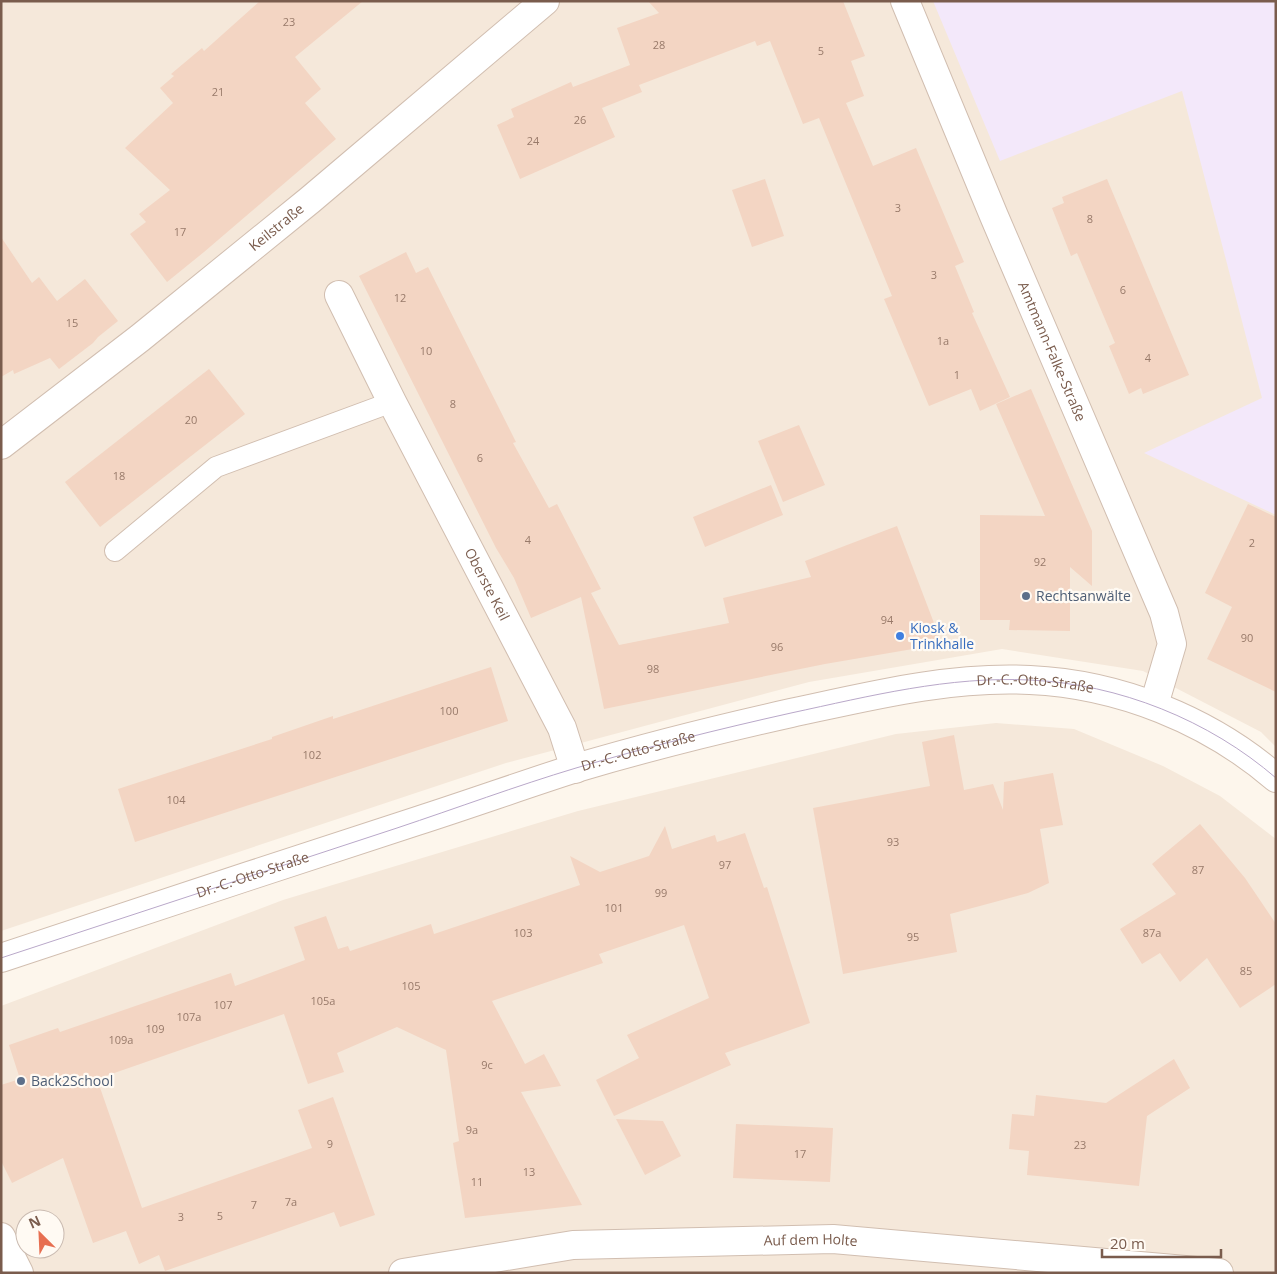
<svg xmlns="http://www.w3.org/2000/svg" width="1277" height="1274" font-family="'Open Sans',sans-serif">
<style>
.residential{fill:#f5e8da;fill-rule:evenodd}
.education{fill:#f3e8fa}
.building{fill:#f3d5c3}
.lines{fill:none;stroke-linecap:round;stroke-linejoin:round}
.service-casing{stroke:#d1beb0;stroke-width:22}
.minor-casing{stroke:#d1beb0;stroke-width:30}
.tertiary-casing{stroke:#d1beb0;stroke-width:30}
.service{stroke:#fff;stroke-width:20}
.minor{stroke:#fff;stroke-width:28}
.tertiary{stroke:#fff;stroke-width:28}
.tram{stroke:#b9a8c9;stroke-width:1}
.service-dot{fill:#5c6f8a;stroke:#fffaf3;stroke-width:2}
.shop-dot{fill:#3f7fe0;stroke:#fffaf3;stroke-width:2}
.labels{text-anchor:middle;stroke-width:4.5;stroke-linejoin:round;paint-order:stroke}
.number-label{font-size:11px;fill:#987a6a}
.street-label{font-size:14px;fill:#7a5c4d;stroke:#fffaf3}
.service-label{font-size:14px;fill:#4e5e75;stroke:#fffaf3;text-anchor:start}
.shop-label{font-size:14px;fill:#366cbe;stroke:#fffaf3;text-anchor:start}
</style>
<rect width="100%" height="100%" fill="#fdf6ec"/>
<g class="residential">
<polygon points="1,1 1276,1 1276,747 1261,732 1143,671 1002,649 809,682 506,763 1,931"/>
<path d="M 996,723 L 1074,729 L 1163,766 L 1220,796 L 1276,839 L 1276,1273 L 1,1273 L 1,1006 L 283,900 L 578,811 L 896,734 ZM 25,1219 L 55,1219 L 55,1249 L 25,1249 Z"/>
</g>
<polygon class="education" points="933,1 1276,1 1276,515 1144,453 1262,398 1182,91 1000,161"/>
<g class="building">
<polygon points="260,1 363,1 295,57 321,89 305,103 336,139 204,252 167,282 130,234 146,222 139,214 170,190 125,148 173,103 160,88 174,76 171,74 202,48 204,51"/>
<polygon points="648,1 843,1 865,56 851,61 864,96 846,103 873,166 916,148 964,262 955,266 974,312 972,313 1010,397 980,411 971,389 929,406 884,299 892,296 819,118 803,124 770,41 757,46 755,41 639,85 642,92 602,108 615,137 520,179 497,125 514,117 511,109 571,82 573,87 630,65 617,28 659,13"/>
<polygon points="765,179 784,236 752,247 732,190"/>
<polygon points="1107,179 1189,375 1143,394 1141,388 1129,394 1109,346 1115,343 1077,253 1071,256 1052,208 1064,203 1062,197"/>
<polygon points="1,237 32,283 39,277 57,301 85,279 118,321 98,337 93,343 59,369 50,358 14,374 13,370 1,377"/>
<polygon points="406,252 416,273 428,267 516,442 513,443 549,508 557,504 601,589 591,593 619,645 729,623 723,598 811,577 805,561 897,526 942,644 825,664 604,709 581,597 531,618 514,578 496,548 359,276"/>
<polygon points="209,369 245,414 100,527 65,482"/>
<polygon points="1031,389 1092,531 1092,586 1070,567 1070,631 1009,630 1010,620 980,620 980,515 1045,516 996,404"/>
<polygon points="799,425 825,485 783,502 758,441"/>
<polygon points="771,485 783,515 705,547 693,517"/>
<polygon points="1248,504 1276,517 1276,692 1207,659 1232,607 1205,593"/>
<polygon points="491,667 508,721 135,842 118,789 272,739 272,737 333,716 333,719"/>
<polygon points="954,735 964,790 993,784 1003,810 1004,782 1053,773 1063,825 1040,829 1049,883 1028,893 950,914 957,952 843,974 813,808 930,786 922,742"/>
<polygon points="1200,824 1245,878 1276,924 1276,984 1240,1008 1207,958 1180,982 1160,953 1142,964 1120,929 1176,894 1152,864"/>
<polygon points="665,826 672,849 715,835 717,842 745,833 764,888 767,887 810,1023 725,1053 731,1065 614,1116 596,1080 639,1058 627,1035 709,998 684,925 599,954 603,963 492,1001 525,1064 544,1054 561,1086 521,1092 582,1205 465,1218 453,1143 459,1141 446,1050 397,1027 337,1053 344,1072 308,1084 284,1014 97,1079 142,1208 312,1148 298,1110 333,1097 375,1215 340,1227 334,1212 165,1271 159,1255 139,1264 126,1231 93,1243 63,1158 12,1183 1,1161 1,1085 20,1079 9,1045 58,1028 60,1032 231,973 235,986 305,960 294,927 326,916 338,949 348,946 350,951 431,924 434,934 580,885 570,856 600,872 649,856"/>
<polygon points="1174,1059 1190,1088 1147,1116 1139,1186 1027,1175 1029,1151 1009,1149 1012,1114 1034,1116 1036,1095 1106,1103"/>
<polygon points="616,1119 663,1121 681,1156 645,1175"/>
<polygon points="736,1124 833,1128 830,1182 733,1178"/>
</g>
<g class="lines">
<defs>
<polyline id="service" points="115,551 216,467 392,402"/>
<g id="minor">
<path id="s1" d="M 905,1 L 994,216 L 1164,613 L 1172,644 L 1154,705"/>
<path id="s2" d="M 339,295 L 392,402 L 562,728 L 575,769"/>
<path id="s3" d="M 1,445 L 140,338 L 310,200 L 545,1"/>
<polyline points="1,1237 19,1273"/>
<path id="s4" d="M 403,1273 L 573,1245 L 833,1239 L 1219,1273"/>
</g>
<g id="tertiary">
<path id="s5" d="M 1,958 C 140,912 278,866 417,821 C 470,804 523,785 576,768 C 647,747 719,729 791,713 C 870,696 949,676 1030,680 C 1119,684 1209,720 1276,778"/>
</g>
</defs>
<use href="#service" class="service-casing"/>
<use href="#minor" class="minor-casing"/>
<use href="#tertiary" class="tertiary-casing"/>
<use href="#service" class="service"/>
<use href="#minor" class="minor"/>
<use href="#tertiary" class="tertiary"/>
<path class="tram" d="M 1,958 C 133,915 265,871 397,828 C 457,808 516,786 576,768 C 647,747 719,729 791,713 C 870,696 949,676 1030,680 C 1119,684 1209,720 1276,778"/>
</g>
<g class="service-dot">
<circle cx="1026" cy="596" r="5"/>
<circle cx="21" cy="1081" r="5"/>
</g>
<circle class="shop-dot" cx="900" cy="636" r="5"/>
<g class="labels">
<g class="number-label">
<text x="289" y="26">23</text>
<text x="659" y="49">28</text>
<text x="821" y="55">5</text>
<text x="218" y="96">21</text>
<text x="580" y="124">26</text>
<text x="533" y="145">24</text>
<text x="898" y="212">3</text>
<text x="1090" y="223">8</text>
<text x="180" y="236">17</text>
<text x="934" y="279">3</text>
<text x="1123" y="294">6</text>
<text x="400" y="302">12</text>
<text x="72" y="327">15</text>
<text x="943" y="345">1a</text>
<text x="426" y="355">10</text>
<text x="1148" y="362">4</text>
<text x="957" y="379">1</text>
<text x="453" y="408">8</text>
<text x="191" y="424">20</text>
<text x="480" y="462">6</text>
<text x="119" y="480">18</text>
<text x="528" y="544">4</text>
<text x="1252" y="547">2</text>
<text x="1040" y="566">92</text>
<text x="887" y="624">94</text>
<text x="1247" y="642">90</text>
<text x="777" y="651">96</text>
<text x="653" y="673">98</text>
<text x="449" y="715">100</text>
<text x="312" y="759">102</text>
<text x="176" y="804">104</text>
<text x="893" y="846">93</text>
<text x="725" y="869">97</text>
<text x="1198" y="874">87</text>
<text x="661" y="897">99</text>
<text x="614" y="912">101</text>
<text x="523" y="937">103</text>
<text x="1152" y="937">87a</text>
<text x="913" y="941">95</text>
<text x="1246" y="975">85</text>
<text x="411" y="990">105</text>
<text x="323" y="1005">105a</text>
<text x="223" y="1009">107</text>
<text x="189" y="1021">107a</text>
<text x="155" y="1033">109</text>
<text x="121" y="1044">109a</text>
<text x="487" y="1069">9c</text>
<text x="472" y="1134">9a</text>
<text x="330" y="1148">9</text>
<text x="1080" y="1149">23</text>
<text x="800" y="1158">17</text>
<text x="529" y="1176">13</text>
<text x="477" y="1186">11</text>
<text x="291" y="1206">7a</text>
<text x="254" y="1209">7</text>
<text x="220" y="1220">5</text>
<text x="181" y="1221">3</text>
</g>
<g class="street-label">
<text dy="5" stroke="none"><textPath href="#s3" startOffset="351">Keilstraße</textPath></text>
<text dy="5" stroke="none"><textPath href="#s1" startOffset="380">Amtmann-Falke-Straße</textPath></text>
<text dy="5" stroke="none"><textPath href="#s2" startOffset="325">Oberste Keil</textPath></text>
<text dy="5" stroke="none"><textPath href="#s5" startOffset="1075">Dr.-C.-Otto-Straße</textPath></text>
<text dy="5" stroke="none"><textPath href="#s5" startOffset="670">Dr.-C.-Otto-Straße</textPath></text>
<text dy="5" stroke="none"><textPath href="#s5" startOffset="265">Dr.-C.-Otto-Straße</textPath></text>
<text dy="5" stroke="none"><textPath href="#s4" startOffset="410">Auf dem Holte</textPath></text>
</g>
<g class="service-label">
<text x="1036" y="601">Rechtsanwälte</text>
<text x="31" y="1086">Back2School</text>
</g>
<g class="shop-label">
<text x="910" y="633">Kiosk &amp;<tspan x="910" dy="16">Trinkhalle</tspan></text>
</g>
</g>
<rect width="1277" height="1274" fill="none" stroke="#7a5c4d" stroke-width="5"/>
<g transform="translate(40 1234) rotate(336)"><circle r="24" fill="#fffaf3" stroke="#cabbb1"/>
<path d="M0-4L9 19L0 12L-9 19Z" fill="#e76f51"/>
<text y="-8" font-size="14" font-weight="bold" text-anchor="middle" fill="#7a5c4d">N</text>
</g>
<path d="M1102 1249v8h119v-8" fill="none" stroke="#7a5c4d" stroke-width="2.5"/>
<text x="1110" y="1249" font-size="15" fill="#7a5c4d" stroke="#fffaf3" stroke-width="4" paint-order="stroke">20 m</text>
</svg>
